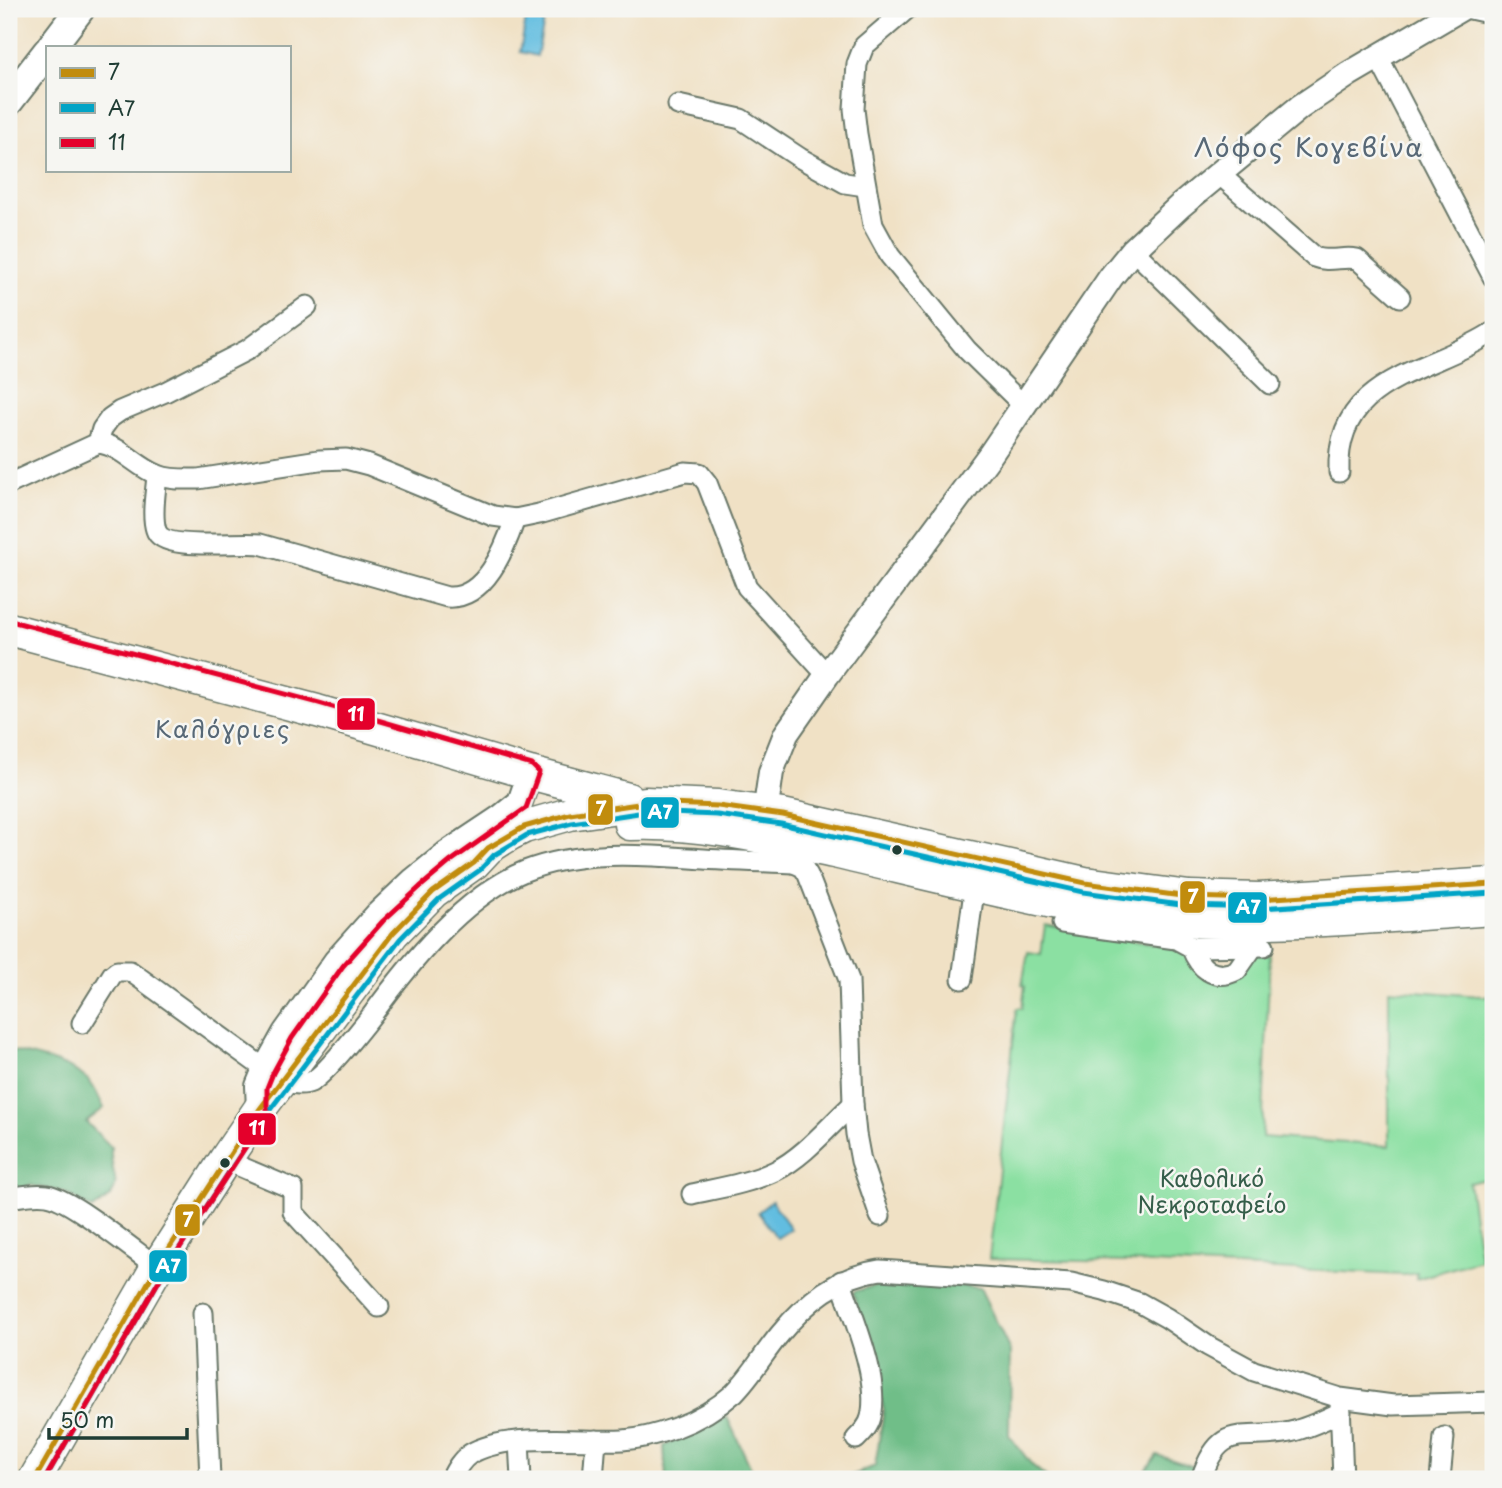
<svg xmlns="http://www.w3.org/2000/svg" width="1502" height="1488" font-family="'Playpen Sans',sans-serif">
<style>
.green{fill:#8be0a2;stroke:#558e6b;stroke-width:2}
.forest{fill:#70be88;stroke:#487e5e;stroke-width:2}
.water{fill:#62bde0;stroke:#407d8a;stroke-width:2}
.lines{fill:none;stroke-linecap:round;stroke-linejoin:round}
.minor-casing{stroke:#687667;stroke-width:23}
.tertiary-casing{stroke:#687667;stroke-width:28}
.secondary-casing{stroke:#687667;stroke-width:32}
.primary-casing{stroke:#687667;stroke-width:35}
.minor{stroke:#fff;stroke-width:19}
.tertiary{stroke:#fff;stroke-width:24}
.secondary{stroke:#fff;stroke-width:28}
.primary{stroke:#fff;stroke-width:32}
.bus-1-casing{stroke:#f6f6f2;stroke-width:10}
.bus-2-casing{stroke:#f6f6f2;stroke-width:10}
.bus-3-casing{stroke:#f6f6f2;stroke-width:10}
.bus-1{stroke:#c18c0d;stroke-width:5}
.bus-2{stroke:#02a4c6;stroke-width:5}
.bus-3{stroke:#e4002b;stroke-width:5}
.bus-dot{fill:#1f3d34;stroke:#f6f6f2;stroke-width:2.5}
.labels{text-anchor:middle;stroke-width:5;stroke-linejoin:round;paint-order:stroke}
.park-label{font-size:23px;fill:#355e4a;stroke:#f6f6f2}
.neighbourhood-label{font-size:24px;letter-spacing:2px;fill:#576876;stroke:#f6f6f2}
.quarter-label{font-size:26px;letter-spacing:2px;fill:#576876;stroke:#f6f6f2}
.line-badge{stroke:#f6f6f2;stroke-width:2.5}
.badge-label{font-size:19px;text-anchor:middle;font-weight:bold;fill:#fff}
</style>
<rect width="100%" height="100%" fill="#f6f6f2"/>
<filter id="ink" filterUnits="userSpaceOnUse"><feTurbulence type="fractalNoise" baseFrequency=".0143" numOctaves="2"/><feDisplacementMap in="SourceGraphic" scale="14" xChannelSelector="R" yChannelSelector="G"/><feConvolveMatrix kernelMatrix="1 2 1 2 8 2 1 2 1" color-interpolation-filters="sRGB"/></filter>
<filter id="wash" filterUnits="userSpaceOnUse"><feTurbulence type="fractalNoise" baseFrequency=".00686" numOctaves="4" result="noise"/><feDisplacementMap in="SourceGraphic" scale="28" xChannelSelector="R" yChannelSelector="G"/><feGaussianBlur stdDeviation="1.57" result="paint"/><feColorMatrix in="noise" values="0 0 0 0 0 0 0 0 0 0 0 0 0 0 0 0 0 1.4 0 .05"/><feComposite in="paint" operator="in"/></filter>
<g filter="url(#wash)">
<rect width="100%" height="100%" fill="#f0e1c5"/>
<polygon class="green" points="1045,925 1189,951 1212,977 1253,954 1270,955 1262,1137 1389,1146 1389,989 1493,997 1493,1177 1469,1183 1480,1260 1416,1279 1417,1273 1405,1275 1130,1262 989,1259 1017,1008 1022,1008 1025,986 1022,985 1028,952 1041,954"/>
<g class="forest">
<path d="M 9,1050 C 34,1056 67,1062 87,1079 C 95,1086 99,1099 104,1108 L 86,1122 L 111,1147 C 109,1180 131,1187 92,1209 L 63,1192 L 30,1185 L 9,1195 Z"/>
<polygon points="887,1282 938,1283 980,1288 1010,1351 1009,1435 1032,1465 1049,1479 844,1479 875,1466 884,1410 853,1292"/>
<polygon points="727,1417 756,1479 666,1479 664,1446"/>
<polygon points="1157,1455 1197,1468 1193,1479 1140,1479"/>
</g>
<g class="water">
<polygon points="526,19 544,22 537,56 520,52"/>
<polygon points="772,1201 791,1229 777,1238 758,1212"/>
</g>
</g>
<g filter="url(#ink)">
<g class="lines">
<defs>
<g id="minor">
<polyline points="907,9 864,46 857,64 854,109 857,134 873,225 890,256 967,350 1024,406"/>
<polyline points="1470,9 1493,14"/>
<polyline points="1378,57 1493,277"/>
<polyline points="678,105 741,119 800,158 845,183 865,186"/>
<path d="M 1218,173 L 1314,257 C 1329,263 1342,256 1357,259 L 1400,297"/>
<polyline points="1133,250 1270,384"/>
<polyline points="98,443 102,429 110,418 120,411 165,392 247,350 307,306"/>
<path d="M 1339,472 C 1335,376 1431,373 1493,332"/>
<path d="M 157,475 C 156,491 151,514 156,530 C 162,552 238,541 260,544 L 447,597 C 485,600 505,548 515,519"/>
<path d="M 9,484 L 98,443 C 121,445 136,467 158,475 C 170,480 185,479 198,479 L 319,460 L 346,459 L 369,465 L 493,516 L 515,519 L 539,514 L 685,472 L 699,473 L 707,483 L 747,587 L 827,675"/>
<polyline points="794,863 803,867 808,875 849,980 853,1104 856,1134 861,1161 880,1216"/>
<polyline points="1062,923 1176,939 1191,947 1264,946"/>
<path d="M 1191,947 C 1199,968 1214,982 1237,970 L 1253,947"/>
<polyline points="962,979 975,884"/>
<polyline points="82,1023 112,975 117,971 130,971 265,1069"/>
<path d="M 280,1082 C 289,1083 302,1086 311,1082 C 325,1075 361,1029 372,1015 C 410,963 464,896 525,871 C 581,849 645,855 704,859 C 734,861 764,862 794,863 L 798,844"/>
<polyline points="225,1160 293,1189 293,1212 379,1307"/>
<path d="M 692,1194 C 719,1188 750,1183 775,1171 C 804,1157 829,1126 853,1104"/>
<path d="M 9,1198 C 21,1196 34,1193 47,1195 C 70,1198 135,1251 157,1267"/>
<path d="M 841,1281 C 853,1319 880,1377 871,1417 C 869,1426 863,1432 856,1439"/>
<polyline points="203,1313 210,1479"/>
<polyline points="1340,1402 1343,1479"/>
<polyline points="519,1441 521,1479"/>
<path d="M 451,1479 C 456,1469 461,1460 470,1454 C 507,1432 580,1442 623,1440 C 641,1439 658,1434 675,1428 C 697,1420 716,1409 734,1393 C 752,1375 764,1353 780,1334 C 807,1301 838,1276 880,1270 L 1071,1283 L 1104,1291 L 1140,1303 L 1167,1318 L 1208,1346 L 1254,1371 L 1340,1398 L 1393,1405 L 1493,1402"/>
<polyline points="593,1479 596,1440"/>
<path d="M 1201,1479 C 1221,1419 1243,1442 1290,1432 C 1308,1428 1324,1420 1341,1412"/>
<polyline points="1440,1479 1444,1437"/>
</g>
<g id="tertiary">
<polyline points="763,828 771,772 786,734 827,675 990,455 1111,277 1133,250 1180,206 1300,107 1349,74 1460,9"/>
<polyline points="259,1110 258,1086 265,1069 285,1033 336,961 377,915 414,880 446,854 500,818 520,802 530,773"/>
</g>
<g id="secondary">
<polyline points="51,47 80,9"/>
<polyline points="9,101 47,52"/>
</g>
<g id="primary">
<polyline points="9,629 317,711 530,773 628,799"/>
<path d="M 630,824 C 697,821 768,838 834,852 C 916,871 999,892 1082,908 C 1218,934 1356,918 1493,909"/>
<polyline points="35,1479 157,1267 225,1160 259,1110 393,933 433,892 474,863 488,848 510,834 524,827 570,814 645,803 718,806 783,815 1085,883 1189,897 1259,899 1493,884"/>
</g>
</defs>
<use href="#minor" class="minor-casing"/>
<use href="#tertiary" class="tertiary-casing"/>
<use href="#secondary" class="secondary-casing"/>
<use href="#primary" class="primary-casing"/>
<use href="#minor" class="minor"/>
<use href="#tertiary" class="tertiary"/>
<use href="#secondary" class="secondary"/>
<use href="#primary" class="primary"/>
<defs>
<polyline id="bus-1" points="35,1479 157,1267 259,1110 393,933 433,892 474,863 488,848 524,827 570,814 645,803 718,806 783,815 1085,883 1189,897 1259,899 1493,884"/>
<polyline id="bus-2" points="45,1479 164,1272 266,1115 400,939 439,899 480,870 494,855 527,835 572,823 645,812 717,815 781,824 1083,892 1188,906 1260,908 1493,893"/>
<polyline id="bus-3" points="11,621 319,703 532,765 539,772 526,808 451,861 420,887 383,921 343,966 292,1038 273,1073 267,1088 267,1114 164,1272 45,1479"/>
</defs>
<use href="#bus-1" class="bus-1-casing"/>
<use href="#bus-2" class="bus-2-casing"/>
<use href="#bus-3" class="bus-3-casing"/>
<use href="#bus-1" class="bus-1"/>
<use href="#bus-2" class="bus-2"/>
<use href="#bus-3" class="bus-3"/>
</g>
</g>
<g class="bus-dot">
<circle cx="897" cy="850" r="6"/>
<circle cx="225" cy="1163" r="6"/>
</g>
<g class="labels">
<g class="park-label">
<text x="1212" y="1187">Καθολικό<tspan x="1212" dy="26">Νεκροταφείο</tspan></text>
</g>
<g class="neighbourhood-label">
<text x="223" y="738">Καλόγριες</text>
</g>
<g class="quarter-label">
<text x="1309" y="157">Λόφος Κογεβίνα</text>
</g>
</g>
<g class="line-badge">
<rect x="336" y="697" width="40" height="34" rx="7" fill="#e4002b"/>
<rect x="587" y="793" width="27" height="33" rx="7" fill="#c18c0d"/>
<rect x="640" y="796" width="40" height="33" rx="7" fill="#02a4c6"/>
<rect x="1179" y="880" width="27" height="34" rx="7" fill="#c18c0d"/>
<rect x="1227" y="891" width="41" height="33" rx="7" fill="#02a4c6"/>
<rect x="237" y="1112" width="40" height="34" rx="7" fill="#e4002b"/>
<rect x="174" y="1203" width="27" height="34" rx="7" fill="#c18c0d"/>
<rect x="148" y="1249" width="40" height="34" rx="7" fill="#02a4c6"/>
</g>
<g class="badge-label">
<text x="356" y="721">11</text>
<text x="601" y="816">7</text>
<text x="660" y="819">A7</text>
<text x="1193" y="904">7</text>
<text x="1248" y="914">A7</text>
<text x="257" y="1135">11</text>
<text x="188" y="1227">7</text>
<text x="168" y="1273">A7</text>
</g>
<rect width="1502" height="1488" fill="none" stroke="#f6f6f2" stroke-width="35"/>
<rect x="46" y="46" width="245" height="126" fill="#f6f6f2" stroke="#a0aca6" stroke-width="2"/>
<rect x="60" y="68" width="35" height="10" fill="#c18c0d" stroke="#a0aca6" stroke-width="2"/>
<text x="108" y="80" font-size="21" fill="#1f3d34">7</text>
<rect x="60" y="103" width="35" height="10" fill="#02a4c6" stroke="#a0aca6" stroke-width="2"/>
<text x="108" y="116" font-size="21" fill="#1f3d34">A7</text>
<rect x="60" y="138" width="35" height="10" fill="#e4002b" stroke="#a0aca6" stroke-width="2"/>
<text x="108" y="150" font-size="21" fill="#1f3d34">11</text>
<path d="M49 1428v10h138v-10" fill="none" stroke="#1f3d34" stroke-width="3.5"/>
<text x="60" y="1428" font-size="21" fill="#1f3d34" stroke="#f6f6f2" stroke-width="5" paint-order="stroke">50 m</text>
</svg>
